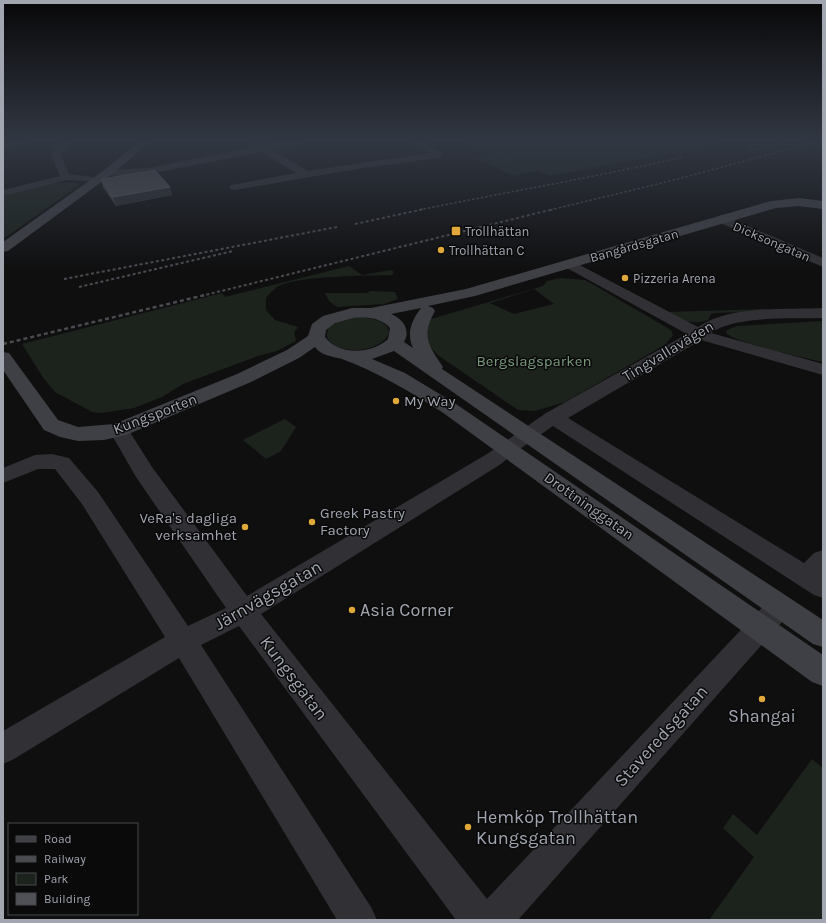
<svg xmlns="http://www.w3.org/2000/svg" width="826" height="923" font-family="Karla,sans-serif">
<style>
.green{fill:#1c231d;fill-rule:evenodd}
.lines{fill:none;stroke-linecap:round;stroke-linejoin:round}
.street{fill:#313135;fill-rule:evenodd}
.secondary{fill:#3f4045;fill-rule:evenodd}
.rail-far2{stroke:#4a4b50;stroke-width:1.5;stroke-dasharray:2.5 2;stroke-linecap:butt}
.rail-far1{stroke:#4a4b50;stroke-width:2;stroke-dasharray:3 2.5;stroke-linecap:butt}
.rail{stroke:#4a4b50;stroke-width:2.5;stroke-dasharray:4 3;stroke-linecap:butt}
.wall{fill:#45464b}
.shaded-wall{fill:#2b2c2f}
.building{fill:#4f5156;stroke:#5c5e64}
.poi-dot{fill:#dfa838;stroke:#0a0a0b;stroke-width:1.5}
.labels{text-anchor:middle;stroke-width:3;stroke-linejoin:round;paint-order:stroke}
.far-poi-label{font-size:13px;fill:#a2a6b0;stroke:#0a0a0b;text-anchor:start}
.far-street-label{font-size:13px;fill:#a2a6b0;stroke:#0a0a0b}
.street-label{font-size:15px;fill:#a2a6b0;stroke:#0a0a0b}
.park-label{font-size:15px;fill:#7a9a7c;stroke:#0a0a0b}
.poi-label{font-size:15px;fill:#a2a6b0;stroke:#0a0a0b;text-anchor:start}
.near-street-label{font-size:18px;fill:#a2a6b0;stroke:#0a0a0b}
.near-poi-label{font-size:18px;fill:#a2a6b0;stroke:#0a0a0b;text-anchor:start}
</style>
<rect width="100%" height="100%" fill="#0f0f10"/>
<g class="green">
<polygon points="462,142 726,142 550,176 538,171 513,176 474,157 492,154"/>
<polygon points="75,182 81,184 3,239 3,195 53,183"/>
<path d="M 349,266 L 362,275 L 391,270 L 394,272 L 392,275 C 366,276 298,275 277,287 C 273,290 269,294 266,298 L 266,310 L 275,320 L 298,327 L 294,333 L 296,341 L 277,351 L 261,355 L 183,384 L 162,397 L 134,408 L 101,413 L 92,412 L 55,392 L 44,379 L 22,344 L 222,293 L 225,297 Z"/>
<path d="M 561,278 L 585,280 L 594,285 L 671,330 L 673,335 L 666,344 L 565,402 L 535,411 L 518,410 L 439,356 L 427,344 L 427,322 L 431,319 L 543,286 L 547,281 ZM 534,289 L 554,304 L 514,314 L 490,303 Z"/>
<polygon points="370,291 395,292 398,299 384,304 337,307 329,301 325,293 367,293"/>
<path d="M 768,309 L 768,311 L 717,313 L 711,314 L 708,320 C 691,326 681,319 667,312 Z"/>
<path d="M 359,317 C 416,321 380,359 340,348 C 335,346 328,342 327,336 C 325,321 349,318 359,317 Z"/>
<path d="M 823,321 L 823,362 C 806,358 735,343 726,333 L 727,330 L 737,326 Z"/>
<polygon points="285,419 296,427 281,451 266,459 243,440"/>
<polygon points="812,759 823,768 823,920 709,920 754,857 723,828 733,814 757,835"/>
</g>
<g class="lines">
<g class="street">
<polygon points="13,142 29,142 3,151 3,145"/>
<polygon points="60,142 70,142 61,155 69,174 102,178 103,180 102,182 67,180 3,196 3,190 60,176 51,155"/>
<polygon points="257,142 264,145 282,142 302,142 300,144 272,150 308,171 430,153 412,142 424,142 443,153 440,157 437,158 356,169 235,190 231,189 229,187 231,185 296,173 261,152 148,174 107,176 102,173 107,170 148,168 254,147 252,145"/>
<polygon points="722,215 823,258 823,267 718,222 716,219 718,216"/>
<path d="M 570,260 L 698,327 C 731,305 784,310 823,308 L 823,318 C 792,319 736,315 711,333 L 823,364 L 823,375 L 701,340 L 568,418 L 804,563 L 814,553 L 823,550 L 823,598 L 814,595 L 553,426 L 514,453 L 501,464 L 261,614 L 487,899 L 771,598 L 780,595 L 789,598 L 793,606 L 789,614 L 518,920 L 456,920 L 239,626 L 201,645 L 371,907 L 377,920 L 337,920 L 179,658 L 14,759 L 3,764 L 3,731 L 165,637 L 82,504 L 55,469 L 38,469 L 3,483 L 3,468 L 35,455 L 52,454 L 69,458 L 98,492 L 188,626 L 226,608 L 136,477 L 109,430 L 112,426 L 119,424 L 126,426 L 152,467 L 247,596 L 487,454 L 546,413 L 687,334 L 565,267 L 563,264 L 565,261 Z"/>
</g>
<g class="secondary">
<polygon points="139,142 150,142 111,175 8,251 3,252 3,242 103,171"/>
<path d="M 799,198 L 823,201 L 823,209 L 799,206 L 776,208 L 475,296 L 428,306 L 433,308 L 435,311 C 421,336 428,345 443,367 L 442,369 L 823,620 L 823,647 L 813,644 L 394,351 L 372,359 L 405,373 L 456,404 L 823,655 L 823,686 L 812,682 L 442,412 C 410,392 378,372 342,359 C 332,356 321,356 315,347 L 299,358 L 251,382 L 126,435 L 104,440 L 78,441 L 60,437 L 44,430 L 3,370 L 3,352 L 9,353 L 58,420 L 78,427 L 114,424 L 237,374 L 287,350 L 308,336 L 312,324 L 323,316 L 352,308 L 371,308 L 466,289 L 771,201 ZM 421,308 C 412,320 406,333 413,348 L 404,342 C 411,330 403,319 391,314 ZM 353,318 C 366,317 380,317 390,328 L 388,339 C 372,354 339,356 325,337 L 326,330 L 335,323 Z"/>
</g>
<g class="rail-far2">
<polyline points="750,151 783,142"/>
<path d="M 419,210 C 507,192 596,177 683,157"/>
<polyline points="550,210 666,182 816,142"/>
</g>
<g class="rail-far1">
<polyline points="355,224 424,209"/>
<polyline points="64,279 337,227"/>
<polyline points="79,287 233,251"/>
<polyline points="201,296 554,209"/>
</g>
<polyline class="rail" points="3,344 205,295"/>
</g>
<polygon class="wall" points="101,179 170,187 172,195 116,206 103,187"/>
<polygon class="shaded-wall" points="170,187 172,195 116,206 113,197"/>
<polygon class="building" points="155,170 170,187 113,197 101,179"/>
<linearGradient id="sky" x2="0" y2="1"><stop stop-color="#080809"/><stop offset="0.52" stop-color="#313742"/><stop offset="1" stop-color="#313742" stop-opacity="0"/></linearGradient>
<rect width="826" height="271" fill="url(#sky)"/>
<g class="poi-dot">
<rect x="451" y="226" width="10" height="10" rx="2"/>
<circle cx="441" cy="250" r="4"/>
<circle cx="625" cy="278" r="4"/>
<circle cx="396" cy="401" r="4"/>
<circle cx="312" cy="522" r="4"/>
<circle cx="245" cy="527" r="4"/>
<circle cx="352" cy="610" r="4"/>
<circle cx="762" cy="699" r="4"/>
<circle cx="468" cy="827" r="4"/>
</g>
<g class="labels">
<g class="far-poi-label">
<text x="465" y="236">Trollhättan</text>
<text x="449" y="255">Trollhättan C</text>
<text x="633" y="283">Pizzeria Arena</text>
</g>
<g class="far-street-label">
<text transform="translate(772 241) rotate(23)" y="5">Dicksongatan</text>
<text transform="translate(634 245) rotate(-16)" y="5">Bangårdsgatan</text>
</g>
<g class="street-label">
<text transform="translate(668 351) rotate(-31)" y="5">Tingvallavägen</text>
<text transform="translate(155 414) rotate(-21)" y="5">Kungsporten</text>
<text transform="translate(589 506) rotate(35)" y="5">Drottninggatan</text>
</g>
<g class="park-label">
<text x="534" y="366">Bergslagsparken</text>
</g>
<g class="poi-label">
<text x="404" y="406">My Way</text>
<text x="320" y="518">Greek Pastry<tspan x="320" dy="17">Factory</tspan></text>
<text x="237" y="523" text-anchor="end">VeRa's dagliga<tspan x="237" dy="17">verksamhet</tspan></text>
</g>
<g class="near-street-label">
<text transform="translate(268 595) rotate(-30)" y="6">Järnvägsgatan</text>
<text transform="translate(294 678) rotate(53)" y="6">Kungsgatan</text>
<text transform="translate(661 736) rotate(-48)" y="6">Staveredsgatan</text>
</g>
<g class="near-poi-label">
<text x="360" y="616">Asia Corner</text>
<text x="762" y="722" text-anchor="middle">Shangai</text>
<text x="476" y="823">Hemköp Trollhättan<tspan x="476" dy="21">Kungsgatan</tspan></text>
</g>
</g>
<rect width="826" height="923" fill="none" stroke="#a2a6b0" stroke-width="8"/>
<rect x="8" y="823" width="130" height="92" fill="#0a0a0b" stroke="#47484d"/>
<rect x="16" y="836" width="20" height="6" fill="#3f4045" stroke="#47484d"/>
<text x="44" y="843" font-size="12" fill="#a2a6b0">Road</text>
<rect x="16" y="856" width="20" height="6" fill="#4a4b50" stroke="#47484d"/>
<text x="44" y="863" font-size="12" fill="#a2a6b0">Railway</text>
<rect x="16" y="873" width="20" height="12" fill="#1c231d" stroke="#47484d"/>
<text x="44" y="883" font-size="12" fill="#a2a6b0">Park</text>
<rect x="16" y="893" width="20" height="12" fill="#4f5156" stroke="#47484d"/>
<text x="44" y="903" font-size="12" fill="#a2a6b0">Building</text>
</svg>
